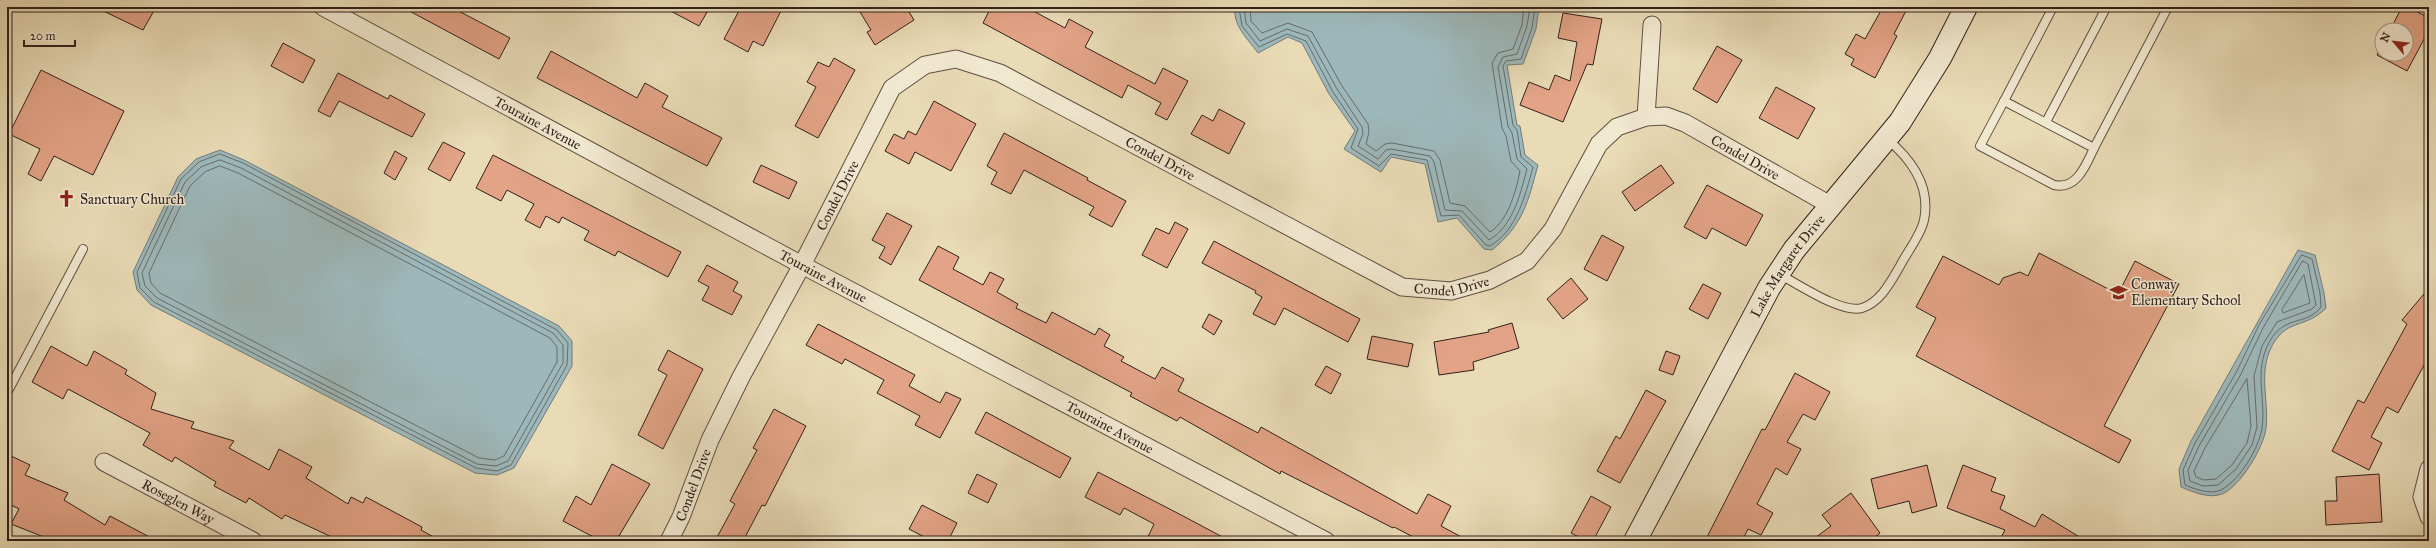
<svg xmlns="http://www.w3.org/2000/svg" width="2436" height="548" font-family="'IM FELL Great Primer',serif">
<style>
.water{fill:#9db8ba;stroke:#727c7b}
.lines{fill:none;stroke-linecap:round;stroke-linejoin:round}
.shore{stroke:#676c6b;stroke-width:1}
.building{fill:#e2a386;stroke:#31211c}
.lane-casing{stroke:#5f5042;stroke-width:10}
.street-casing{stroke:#5f5042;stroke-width:19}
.secondary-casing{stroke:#31211c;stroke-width:24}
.lane{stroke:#f1e8d0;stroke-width:8}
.street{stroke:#f1e8d0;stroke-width:17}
.secondary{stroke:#f1e8d0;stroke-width:22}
.labels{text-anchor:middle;stroke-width:3;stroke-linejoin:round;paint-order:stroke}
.street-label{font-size:14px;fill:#31211c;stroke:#f1e8d0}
.poi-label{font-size:14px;fill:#31211c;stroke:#f1e8d0;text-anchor:start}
</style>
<rect width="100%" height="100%" fill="#e9dbb6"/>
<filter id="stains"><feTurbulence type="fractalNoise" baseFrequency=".005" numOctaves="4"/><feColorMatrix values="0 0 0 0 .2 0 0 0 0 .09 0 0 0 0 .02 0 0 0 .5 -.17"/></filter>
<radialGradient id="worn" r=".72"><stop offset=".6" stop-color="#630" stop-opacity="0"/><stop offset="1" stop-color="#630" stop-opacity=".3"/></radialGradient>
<g class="water">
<path d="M 1235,7 L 1539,7 L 1536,29 L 1523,64 L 1507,65 L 1517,125 L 1520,126 L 1525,155 L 1538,165 C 1528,202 1523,225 1492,250 L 1484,249 L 1457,218 L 1438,222 L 1425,164 L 1391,157 L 1381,172 L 1344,149 L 1355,131 L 1329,94 L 1302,43 L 1288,37 L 1258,53 C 1247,38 1233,26 1235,7 Z"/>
<polygon points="220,150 244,160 559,326 572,341 572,366 514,468 497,475 475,473 151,305 137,290 133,272 178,177 196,159"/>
<path d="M 2298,250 L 2315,255 L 2324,293 L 2326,308 C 2305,330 2285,317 2270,350 C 2259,376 2269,401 2266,428 C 2264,447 2240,487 2222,494 C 2209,499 2193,492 2181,487 L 2179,469 L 2191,441 Z"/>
</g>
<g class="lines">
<g class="shore">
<path d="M 1239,7 L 1242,26 L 1259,47 L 1287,34 L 1306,41 L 1333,92 L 1358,129 L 1351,148 L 1379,166 L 1391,154 L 1427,160 L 1441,216 L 1459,215 L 1486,245 L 1490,246 C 1517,230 1525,196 1533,167 L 1521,157 L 1517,130 L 1513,125 L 1503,66 L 1506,61 L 1521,59 L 1532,28 L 1535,7"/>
<path d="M 1244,7 L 1246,23 L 1260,41 L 1287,29 L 1308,36 L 1337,89 L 1362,127 L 1363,134 L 1358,146 L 1378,159 L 1386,150 L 1391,149 L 1430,156 L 1434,162 L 1445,210 L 1462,211 L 1489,240 C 1513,226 1520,195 1527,169 L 1517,159 L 1512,133 L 1508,126 L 1498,67 L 1503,57 L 1517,54 L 1527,26 L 1530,7"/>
<path d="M 1250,7 L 1251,21 L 1262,33 L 1288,23 L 1312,32 L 1342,86 L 1368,124 L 1369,132 L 1366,144 L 1376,151 L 1385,144 L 1392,143 L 1434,151 L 1440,160 L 1450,203 L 1465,206 L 1490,232 C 1508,221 1516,191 1520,171 L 1511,161 L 1506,136 L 1502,128 L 1492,63 L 1498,53 L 1513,49 L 1522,25 L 1524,7"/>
<polygon points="220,154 243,163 557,330 568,343 567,365 511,465 497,471 476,468 154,302 140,288 137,272 181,179 199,162"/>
<polygon points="220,160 241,168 553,333 563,345 563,363 508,461 496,466 477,464 157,298 145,286 142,273 185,182 201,167"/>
<polygon points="220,166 238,173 550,338 557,347 557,362 504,456 495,460 479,458 160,293 151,283 149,273 190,186 205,172"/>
<path d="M 2302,255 L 2312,259 L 2320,293 L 2321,307 C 2305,328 2281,312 2266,349 C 2255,377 2266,400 2262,428 C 2259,448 2240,480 2221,490 C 2210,495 2195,489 2185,485 L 2183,470 L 2195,443 L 2237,371 L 2259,325 Z"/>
<polygon points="2303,261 2308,264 2316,305 2312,309 2277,322 2262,346 2254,376 2257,427 2252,445 2236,469 2218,485 2203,486 2190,481 2188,470 2199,446 2241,374 2263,328"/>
<polygon points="2304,275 2310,303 2283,313 2282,310"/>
<polygon points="2247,379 2251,426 2247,443 2232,465 2216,479 2204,480 2196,477 2194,471 2205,448"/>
</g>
</g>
<g class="building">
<polygon points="95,7 156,7 143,30"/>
<polygon points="402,7 451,7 510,38 499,59"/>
<polygon points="663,7 710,7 699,26"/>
<polygon points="741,7 783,7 763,46 753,41 748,52 724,39"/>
<polygon points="857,7 906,7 914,20 875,45 867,32 871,30"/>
<polygon points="991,7 1026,7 1065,28 1069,19 1093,32 1085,47 1155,84 1163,68 1188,81 1167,120 1155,114 1161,103 1128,85 1122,98 983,23"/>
<polygon points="1883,7 1908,7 1894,34 1897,36 1875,78 1851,65 1854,59 1845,54 1856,34 1865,39"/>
<polygon points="2402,7 2408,7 2429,18 2429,30 2407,71 2377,55 2382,45 2382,54 2406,54 2406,30 2390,30"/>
<polygon points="1563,13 1602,19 1593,65 1587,64 1563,122 1520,105 1529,82 1549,90 1555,75 1570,81 1577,42 1558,38"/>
<polygon points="283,43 315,60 303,83 271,66"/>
<polygon points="1717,46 1742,60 1717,103 1693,89"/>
<polygon points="551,51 637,98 645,83 668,96 662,107 722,138 707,166 537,78"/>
<polygon points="834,58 855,70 818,138 795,126 816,87 807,82 818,62 829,67"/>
<polygon points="41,70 124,111 93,175 54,156 41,181 28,174 40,149 9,134"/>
<polygon points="338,73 388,99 390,95 425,114 412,137 339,101 330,117 318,111"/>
<polygon points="1776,87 1815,108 1798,139 1759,118"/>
<polygon points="934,101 976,124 951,171 915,152 909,164 885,151 894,134 904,139 908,131 916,135"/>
<polygon points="1219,109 1245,123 1229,154 1191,134 1202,115 1213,121"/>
<polygon points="1004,133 1088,178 1087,180 1126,201 1112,227 1089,215 1094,207 1024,170 1011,194 991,184 997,172 987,166"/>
<polygon points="443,142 465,153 450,181 428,169"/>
<polygon points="395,151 407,158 395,180 384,173"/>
<polygon points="493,155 681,252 668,277 618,251 615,256 584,240 589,231 562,217 559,223 546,216 540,228 525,220 534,204 507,190 501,201 476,188"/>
<polygon points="761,165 797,182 789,199 753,182"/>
<polygon points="1661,165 1674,183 1635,211 1622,192"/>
<polygon points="1707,185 1763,215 1746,246 1712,228 1706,239 1684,227"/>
<polygon points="887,213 912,226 891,265 879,258 885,247 872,240"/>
<polygon points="1175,222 1188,229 1167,268 1142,255 1156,228 1169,234"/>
<polygon points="1602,235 1624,247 1607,281 1584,269"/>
<polygon points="1214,241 1360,319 1348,342 1284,308 1275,325 1253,314 1262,297 1255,293 1256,291 1202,263"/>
<polygon points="938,246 959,257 953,269 983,285 990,272 1004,279 997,292 1018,304 1016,308 1046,323 1052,312 1095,335 1099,328 1110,335 1104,346 1124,357 1121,361 1155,379 1162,367 1184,379 1178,391 1258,433 1261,427 1417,514 1428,494 1451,506 1441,526 1469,541 1421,541 1394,527 1393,528 1281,471 1280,474 1180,417 1177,421 1130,396 1132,393 919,280"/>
<polygon points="2039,253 2118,294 2135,261 2179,284 2104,426 2131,440 2119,463 1916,356 1936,318 1916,307 1943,256 1999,285 2003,278 2020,272 2028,276"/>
<polygon points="707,265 738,282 733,291 742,296 732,315 702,300 709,287 698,281"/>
<polygon points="1571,278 1588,299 1563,319 1547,299"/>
<polygon points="1703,284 1721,293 1708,319 1689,309"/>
<polygon points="2429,288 2429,356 2398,413 2387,407 2371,437 2382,443 2369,470 2332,451 2358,400 2364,403 2407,324 2402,320"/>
<polygon points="1209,314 1222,321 1214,335 1202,327"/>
<polygon points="1512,323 1519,348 1473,362 1474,370 1439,375 1434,342 1489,332 1488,330"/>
<polygon points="818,324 915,375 909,386 940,403 946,392 961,399 940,438 915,425 920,416 877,393 884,380 845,359 842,364 806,345"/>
<polygon points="1372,336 1413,344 1408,367 1367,359"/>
<polygon points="51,346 87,366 94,351 127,370 125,374 156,393 151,409 194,422 191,428 234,441 229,448 269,470 279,449 312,467 306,478 348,504 351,497 363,503 366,497 422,527 421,530 441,541 340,541 285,515 282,519 249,498 246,503 214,486 216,482 175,457 172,462 143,445 150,433 68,389 63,399 32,382"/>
<polygon points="668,350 703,369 663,449 638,435 667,375 658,370"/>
<polygon points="1666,351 1680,356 1673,375 1659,370"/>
<polygon points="1326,366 1341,374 1331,394 1315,385"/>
<polygon points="1795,373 1830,392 1815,420 1803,414 1787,442 1801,449 1787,475 1776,468 1757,504 1773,513 1761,535 1748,529 1742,541 1714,541 1707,537 1762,429 1765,430"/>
<polygon points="1646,390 1666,401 1620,483 1597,471 1616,436 1620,439"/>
<polygon points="774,409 806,426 765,506 762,505 743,541 715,541 735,504 730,501 757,450 753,448"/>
<polygon points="986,412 1071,458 1060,478 975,433"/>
<polygon points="7,454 30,465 25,475 68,493 64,500 105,525 110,516 157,541 54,541 11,524 19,509 7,503"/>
<polygon points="612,464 650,484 616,541 601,541 563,521 576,496 591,505"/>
<polygon points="1927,465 1937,506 1912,513 1909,501 1878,509 1871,479"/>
<polygon points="1963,465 1996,478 1991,491 2005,496 2000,509 2035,527 2042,514 2086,541 1999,541 2005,530 1947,508"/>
<polygon points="1098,472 1185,517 1230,541 1146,541 1154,524 1124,508 1120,515 1085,497"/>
<polygon points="977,474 997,484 988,503 968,493"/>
<polygon points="2379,474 2382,522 2326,525 2325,501 2337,501 2336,477"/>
<polygon points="1851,493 1880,533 1870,541 1811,541 1831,526 1822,515"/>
<polygon points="1591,496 1611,507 1593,541 1587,541 1571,533"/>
<polygon points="922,505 957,523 948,541 932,541 909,529"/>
</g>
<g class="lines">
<defs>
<g id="lane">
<polyline points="2053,7 2004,101 2094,148 2168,7"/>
<path d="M 2004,101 L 1980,146 L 2054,185 C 2077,190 2086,165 2094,148"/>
<polyline points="2046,122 2106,8 2104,7"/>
<path d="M 1779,274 C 1798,284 1842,314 1862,308 C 1881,302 1891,281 1900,266 C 1907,252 1921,235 1924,220 C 1931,186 1911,159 1887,139"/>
<polyline points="7,393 83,249"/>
</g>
<g id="street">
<path id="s1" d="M 323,7 L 802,265 L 1326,541"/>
<polyline points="1646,117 1652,25"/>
<path id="s2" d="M 104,462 L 253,541"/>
<polyline points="2429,469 2422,497 2429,517"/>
<path id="s3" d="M 669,541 L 681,517 L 710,440 L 741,377 L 802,265 L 892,88 L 925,65 L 956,59 L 1000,73 L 1402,287 L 1451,291 L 1490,280 L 1527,261 L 1553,229 L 1599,144 L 1617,127 L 1646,117 L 1666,116 L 1685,123 L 1830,205"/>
</g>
<g id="secondary">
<path id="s4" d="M 1635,541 L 1769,288 L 1794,250 L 1900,122 L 1940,58 L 1966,7"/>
</g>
</defs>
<use href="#lane" class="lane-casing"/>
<use href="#street" class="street-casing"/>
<use href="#secondary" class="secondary-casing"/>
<use href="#lane" class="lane"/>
<use href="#street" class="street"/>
<use href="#secondary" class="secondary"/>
</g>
<defs>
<symbol id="church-bare" viewBox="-9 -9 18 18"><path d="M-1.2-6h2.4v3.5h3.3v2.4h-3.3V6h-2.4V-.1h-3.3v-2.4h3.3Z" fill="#8f2418" stroke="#f1e8d0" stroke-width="2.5" paint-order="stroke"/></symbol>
<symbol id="school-bare" viewBox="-9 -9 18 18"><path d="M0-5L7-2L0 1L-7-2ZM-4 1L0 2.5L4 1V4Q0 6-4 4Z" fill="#8f2418" stroke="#f1e8d0" stroke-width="2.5" paint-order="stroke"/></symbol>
</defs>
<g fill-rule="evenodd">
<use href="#church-bare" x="54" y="186" width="25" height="25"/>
<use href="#school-bare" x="2106" y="280" width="25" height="25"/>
</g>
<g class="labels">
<g class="street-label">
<text dy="5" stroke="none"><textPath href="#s1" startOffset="244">Touraine Avenue</textPath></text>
<text dy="5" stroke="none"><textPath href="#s3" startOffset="1513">Condel Drive</textPath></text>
<text dy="5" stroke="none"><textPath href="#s3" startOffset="805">Condel Drive</textPath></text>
<text dy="5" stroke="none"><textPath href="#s3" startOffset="385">Condel Drive</textPath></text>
<text dy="5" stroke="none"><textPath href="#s4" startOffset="315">Lake Margaret Drive</textPath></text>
<text dy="5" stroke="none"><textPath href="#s1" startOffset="568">Touraine Avenue</textPath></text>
<text dy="5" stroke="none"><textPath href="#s3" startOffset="1129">Condel Drive</textPath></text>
<text dy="5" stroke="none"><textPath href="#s1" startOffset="892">Touraine Avenue</textPath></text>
<text dy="5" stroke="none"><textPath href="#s3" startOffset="61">Condel Drive</textPath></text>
<text dy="5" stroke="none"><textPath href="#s2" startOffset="84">Roseglen Way</textPath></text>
</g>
<g class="poi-label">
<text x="80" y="204">Sanctuary Church</text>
<text x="2131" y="289">Conway<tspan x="2131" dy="16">Elementary School</tspan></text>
</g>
</g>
<rect width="2436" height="548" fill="none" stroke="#e9dbb6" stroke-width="24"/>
<rect x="8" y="8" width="2420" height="532" fill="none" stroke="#31211c" stroke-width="2"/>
<rect x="12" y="12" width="2412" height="524" fill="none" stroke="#31211c"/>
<g transform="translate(2394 42) rotate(298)"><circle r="19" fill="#f1e8d0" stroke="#a49888"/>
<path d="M0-3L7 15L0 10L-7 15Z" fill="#8f2418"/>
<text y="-6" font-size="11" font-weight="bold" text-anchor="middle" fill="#31211c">N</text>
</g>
<path d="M24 40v6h51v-6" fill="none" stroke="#31211c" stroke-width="2"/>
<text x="30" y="40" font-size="12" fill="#31211c" stroke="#f1e8d0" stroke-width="3" paint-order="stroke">20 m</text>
<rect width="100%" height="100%" filter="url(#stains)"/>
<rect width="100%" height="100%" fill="url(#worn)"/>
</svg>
